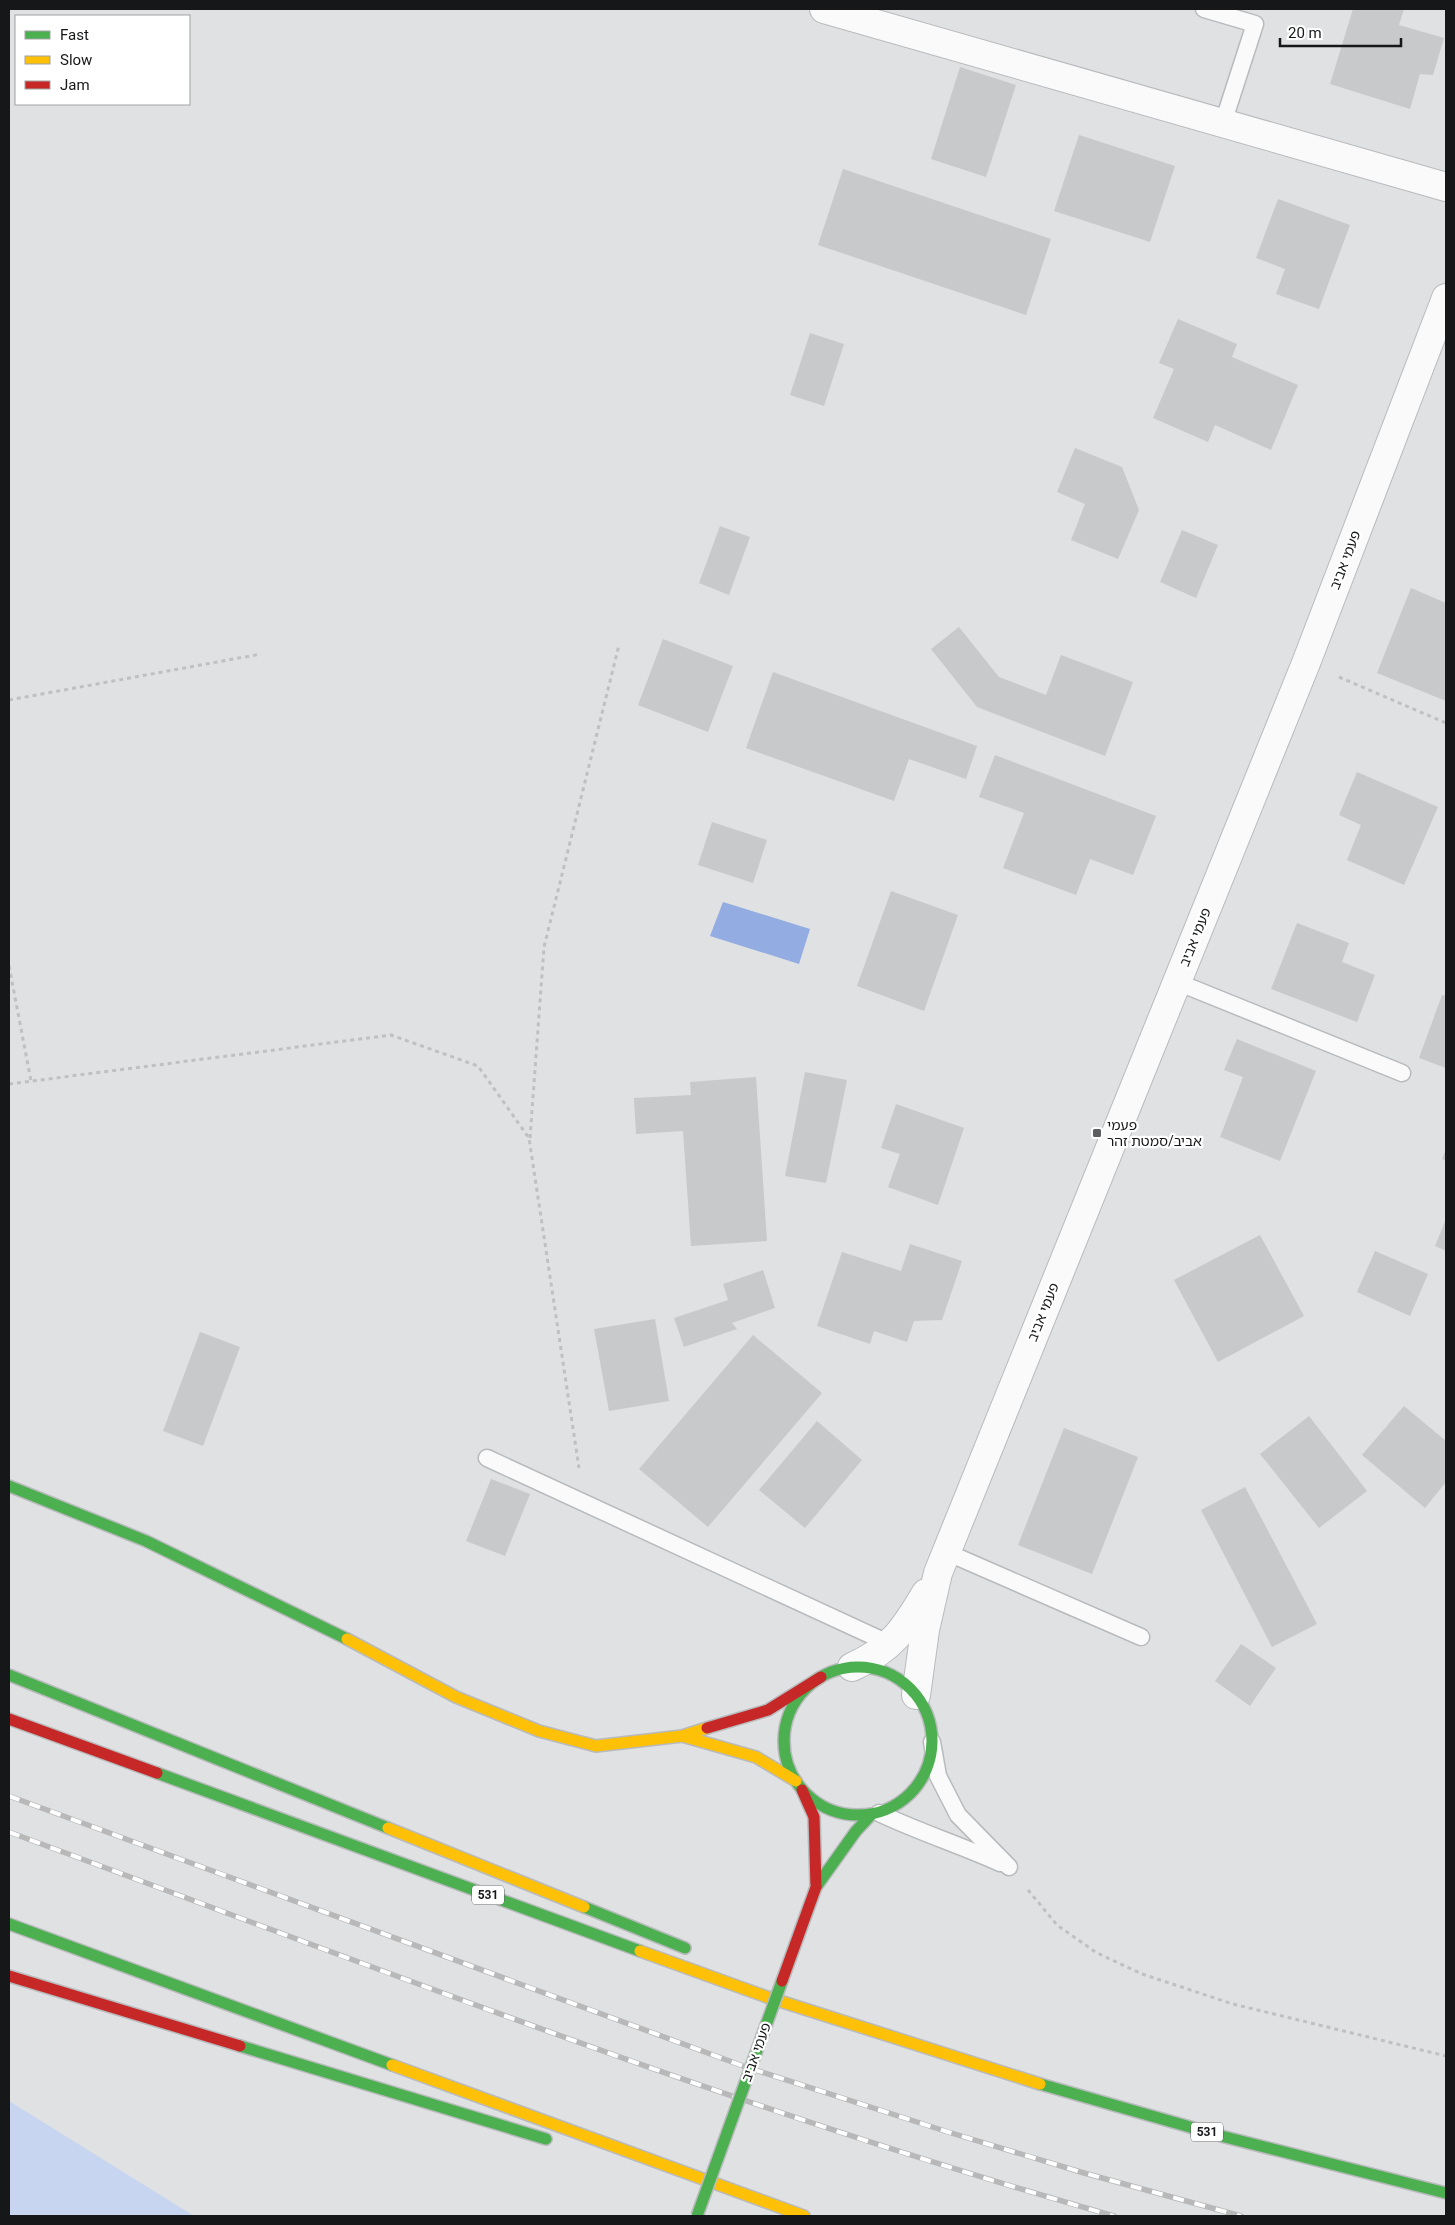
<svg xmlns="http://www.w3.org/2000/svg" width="1455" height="2225" font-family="Roboto,'Noto Sans Hebrew',sans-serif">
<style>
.green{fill:#c7d5f0}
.water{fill:#93ace2}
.building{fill:#c7c9cb}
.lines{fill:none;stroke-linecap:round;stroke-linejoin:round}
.lane-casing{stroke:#b8babc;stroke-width:19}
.street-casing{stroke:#b8babc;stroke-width:30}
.fast-casing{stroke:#b8babc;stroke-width:14}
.slow-casing{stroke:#b8babc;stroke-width:14}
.jam-casing{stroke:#b8babc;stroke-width:14}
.path{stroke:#c0c0c0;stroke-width:3;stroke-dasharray:4 4;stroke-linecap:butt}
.lane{stroke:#fafafb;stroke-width:16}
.street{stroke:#fafafb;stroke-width:28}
.fast{stroke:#4caf50;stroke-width:11}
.slow{stroke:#ffc107;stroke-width:11}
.jam{stroke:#c62828;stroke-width:11}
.rail-casing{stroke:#b8b8b9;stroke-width:5.5}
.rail{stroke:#fff;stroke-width:4;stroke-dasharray:11;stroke-linecap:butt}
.fast-bridge-casing{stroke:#b8babc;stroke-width:14;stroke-linecap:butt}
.jam-bridge-casing{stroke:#b8babc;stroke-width:14;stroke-linecap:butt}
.fast-bridge{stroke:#4caf50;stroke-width:11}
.jam-bridge{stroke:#c62828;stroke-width:11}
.poi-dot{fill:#5c5e60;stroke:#fff;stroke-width:2}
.labels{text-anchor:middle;stroke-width:4.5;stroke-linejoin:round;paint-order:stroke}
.shield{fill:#fff;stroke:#5c5d5e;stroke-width:1}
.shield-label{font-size:12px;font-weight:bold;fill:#161719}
.street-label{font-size:14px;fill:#161719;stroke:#fff}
.poi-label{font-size:14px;fill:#161719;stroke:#fff;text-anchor:start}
</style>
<rect width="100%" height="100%" fill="#dfe1e3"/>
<polygon class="green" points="9,2101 194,2216 9,2216"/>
<polygon class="water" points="723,902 810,929 799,964 710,936"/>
<g class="building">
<polygon points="1353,9 1404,9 1399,25 1444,38 1433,75 1420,74 1410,109 1330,84"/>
<polygon points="960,67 1016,85 986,177 931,159"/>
<polygon points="1079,135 1175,166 1150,242 1054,211"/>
<polygon points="843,169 1051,239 1026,315 818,245"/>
<polygon points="1278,199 1350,225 1319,309 1276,294 1285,269 1256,258"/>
<polygon points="1178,319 1237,344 1232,357 1298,385 1271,450 1215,425 1208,442 1153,418 1174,369 1159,363"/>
<polygon points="810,333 844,344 824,406 790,395"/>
<polygon points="1075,448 1122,467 1139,510 1118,559 1071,540 1085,504 1057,492"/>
<polygon points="720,526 750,537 729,595 699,583"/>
<polygon points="1182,530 1218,545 1196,598 1160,582"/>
<polygon points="1411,588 1446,603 1446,701 1377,673"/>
<polygon points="959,627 999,677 1046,695 1061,655 1133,682 1105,756 977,707 931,649"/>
<polygon points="663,639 733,666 708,732 638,705"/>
<polygon points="773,672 977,746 966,779 909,759 894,801 746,748"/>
<polygon points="995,755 1156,816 1133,875 1090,859 1076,895 1003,868 1024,813 979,797"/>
<polygon points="1357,772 1438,807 1404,885 1347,860 1361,825 1339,815"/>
<polygon points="712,822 767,840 753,883 698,865"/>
<polygon points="891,891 958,915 924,1011 857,986"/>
<polygon points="1297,923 1349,943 1342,962 1375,975 1357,1022 1271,989"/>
<polygon points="1442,995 1446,996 1446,1068 1419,1058"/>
<polygon points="1237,1039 1316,1071 1280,1161 1220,1137 1243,1077 1224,1070"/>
<polygon points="805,1072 847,1080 826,1183 785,1176"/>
<polygon points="756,1077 767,1241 691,1246 683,1131 636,1134 634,1098 691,1095 690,1082"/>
<polygon points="896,1104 964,1128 938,1205 888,1187 900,1154 881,1148"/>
<polygon points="1446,1149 1446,1161 1442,1159"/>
<polygon points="1446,1219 1446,1251 1435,1246"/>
<polygon points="1260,1235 1304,1316 1218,1362 1174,1280"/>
<polygon points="910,1244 962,1261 942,1320 914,1321 907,1342 874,1331 870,1344 817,1326 842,1252 901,1271"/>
<polygon points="1375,1251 1428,1274 1410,1316 1357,1292"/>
<polygon points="763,1270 775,1308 732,1323 737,1329 684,1347 674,1318 728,1300 723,1284"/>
<polygon points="655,1319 669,1401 609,1411 594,1329"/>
<polygon points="200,1332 240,1347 203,1446 163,1431"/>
<polygon points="753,1335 822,1393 708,1527 639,1469"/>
<polygon points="1404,1406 1446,1441 1446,1482 1425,1508 1362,1455"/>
<polygon points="1309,1416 1367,1491 1319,1528 1260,1454"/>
<polygon points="817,1421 862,1460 805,1528 759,1490"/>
<polygon points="1064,1428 1138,1457 1092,1574 1018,1545"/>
<polygon points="491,1479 530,1494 505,1556 466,1541"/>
<polygon points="1245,1487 1317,1624 1272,1647 1201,1510"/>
<polygon points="1241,1644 1276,1668 1250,1706 1215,1681"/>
</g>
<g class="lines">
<defs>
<g id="lane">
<polyline points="1204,9 1255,24 1223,123"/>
<polyline points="1177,982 1402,1073"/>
<polyline points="487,1458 890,1644"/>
<polyline points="946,1552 1141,1637"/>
<polyline points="932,1742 938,1776 958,1815 1009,1867"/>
<path d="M 879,1813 C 919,1832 960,1845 1000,1863"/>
</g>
<g id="street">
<polyline points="824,9 1446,187"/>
<path d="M 852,1667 C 892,1649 904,1630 926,1593"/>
<polyline points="916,1695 925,1630 938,1573 1306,663 1446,298"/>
</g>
<g id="fast">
<polyline points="9,1486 146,1541 347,1639"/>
<circle cx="858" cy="1741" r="74"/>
<polyline points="9,1675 388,1828"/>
<polyline points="157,1773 640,1951"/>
<polyline points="816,1887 856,1831 871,1815"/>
<polyline points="584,1907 685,1948"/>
<polyline points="9,1924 392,2065"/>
<polyline points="240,2046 546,2139"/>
<polyline points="1040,2084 1225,2137 1446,2193"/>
</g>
<g id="slow">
<polyline points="347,1639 456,1697 539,1731 596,1746 682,1736 707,1728"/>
<polyline points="682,1736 756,1757 796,1781"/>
<polyline points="388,1828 584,1907"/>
<polyline points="640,1951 767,1997 1040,2084"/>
<polyline points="392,2065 804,2216"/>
</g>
<g id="jam">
<polyline points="9,1719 157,1773"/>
<polyline points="707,1728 768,1710 821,1677"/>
<polyline points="802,1790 814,1817 816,1887"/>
<polyline points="9,1976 240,2046"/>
</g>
</defs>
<use href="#lane" class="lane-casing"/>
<use href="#street" class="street-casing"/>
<use href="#fast" class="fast-casing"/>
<use href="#slow" class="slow-casing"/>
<use href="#jam" class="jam-casing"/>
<g class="path">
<polyline points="1339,677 1446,723"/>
<polyline points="9,700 261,654"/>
<polyline points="9,966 31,1081"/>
<polyline points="9,1084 391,1035 478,1066 529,1138 579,1468"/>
<polyline points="530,1138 544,947 619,645"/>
<polyline points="1028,1890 1057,1925 1097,1953 1142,1974 1233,2004 1446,2056"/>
</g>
<use href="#lane" class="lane"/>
<use href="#street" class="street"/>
<use href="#fast" class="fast"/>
<use href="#slow" class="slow"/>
<use href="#jam" class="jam"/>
<defs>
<g id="rail">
<polyline points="9,1796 743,2066 948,2132 1084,2173 1241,2216"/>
<path d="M 9,1832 C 375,1967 738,2110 1114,2216"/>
</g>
</defs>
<use href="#rail" class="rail-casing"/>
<use href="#rail" class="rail"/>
<defs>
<polyline id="fast-bridge" points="697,2216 782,1981"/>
<polyline id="jam-bridge" points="782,1981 816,1887"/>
</defs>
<use href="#fast-bridge" class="fast-bridge-casing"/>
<use href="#jam-bridge" class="jam-bridge-casing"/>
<use href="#fast-bridge" class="fast-bridge"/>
<use href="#jam-bridge" class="jam-bridge"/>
</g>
<rect class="poi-dot" x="1092" y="1128" width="10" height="10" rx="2.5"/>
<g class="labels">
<g class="shield">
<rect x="472" y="1885.5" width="32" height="19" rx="4"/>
<rect x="1191" y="2122.5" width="32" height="19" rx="4"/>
</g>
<g class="shield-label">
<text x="488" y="1899">531</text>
<text x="1207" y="2136">531</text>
</g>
<g class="street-label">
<text transform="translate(1345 560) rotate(-69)" y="5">פעמי אביב</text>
<text transform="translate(1195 937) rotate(-68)" y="5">פעמי אביב</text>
<text transform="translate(1043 1312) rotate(-68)" y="5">פעמי אביב</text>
<text transform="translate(756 2052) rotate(-70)" y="5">פעמי אביב</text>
</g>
<g class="poi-label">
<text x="1107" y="1130">פעמי<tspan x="1107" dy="16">אביב/סמטת זהר</tspan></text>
</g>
</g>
<rect width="1455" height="2225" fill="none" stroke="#161719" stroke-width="20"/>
<rect x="15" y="15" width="175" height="90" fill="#ffffff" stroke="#a2a2a3"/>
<rect x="25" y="31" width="25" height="8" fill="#4caf50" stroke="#a2a2a3"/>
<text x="60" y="40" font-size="15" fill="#161719">Fast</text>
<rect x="25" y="56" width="25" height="8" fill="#ffc107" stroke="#a2a2a3"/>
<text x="60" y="65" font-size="15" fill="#161719">Slow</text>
<rect x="25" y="81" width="25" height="8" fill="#c62828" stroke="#a2a2a3"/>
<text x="60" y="90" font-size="15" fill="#161719">Jam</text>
<path d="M1280 38v8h121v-8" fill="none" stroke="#161719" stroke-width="2.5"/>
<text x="1288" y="38" font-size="15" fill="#161719" stroke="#ffffff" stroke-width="4" paint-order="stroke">20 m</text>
</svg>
